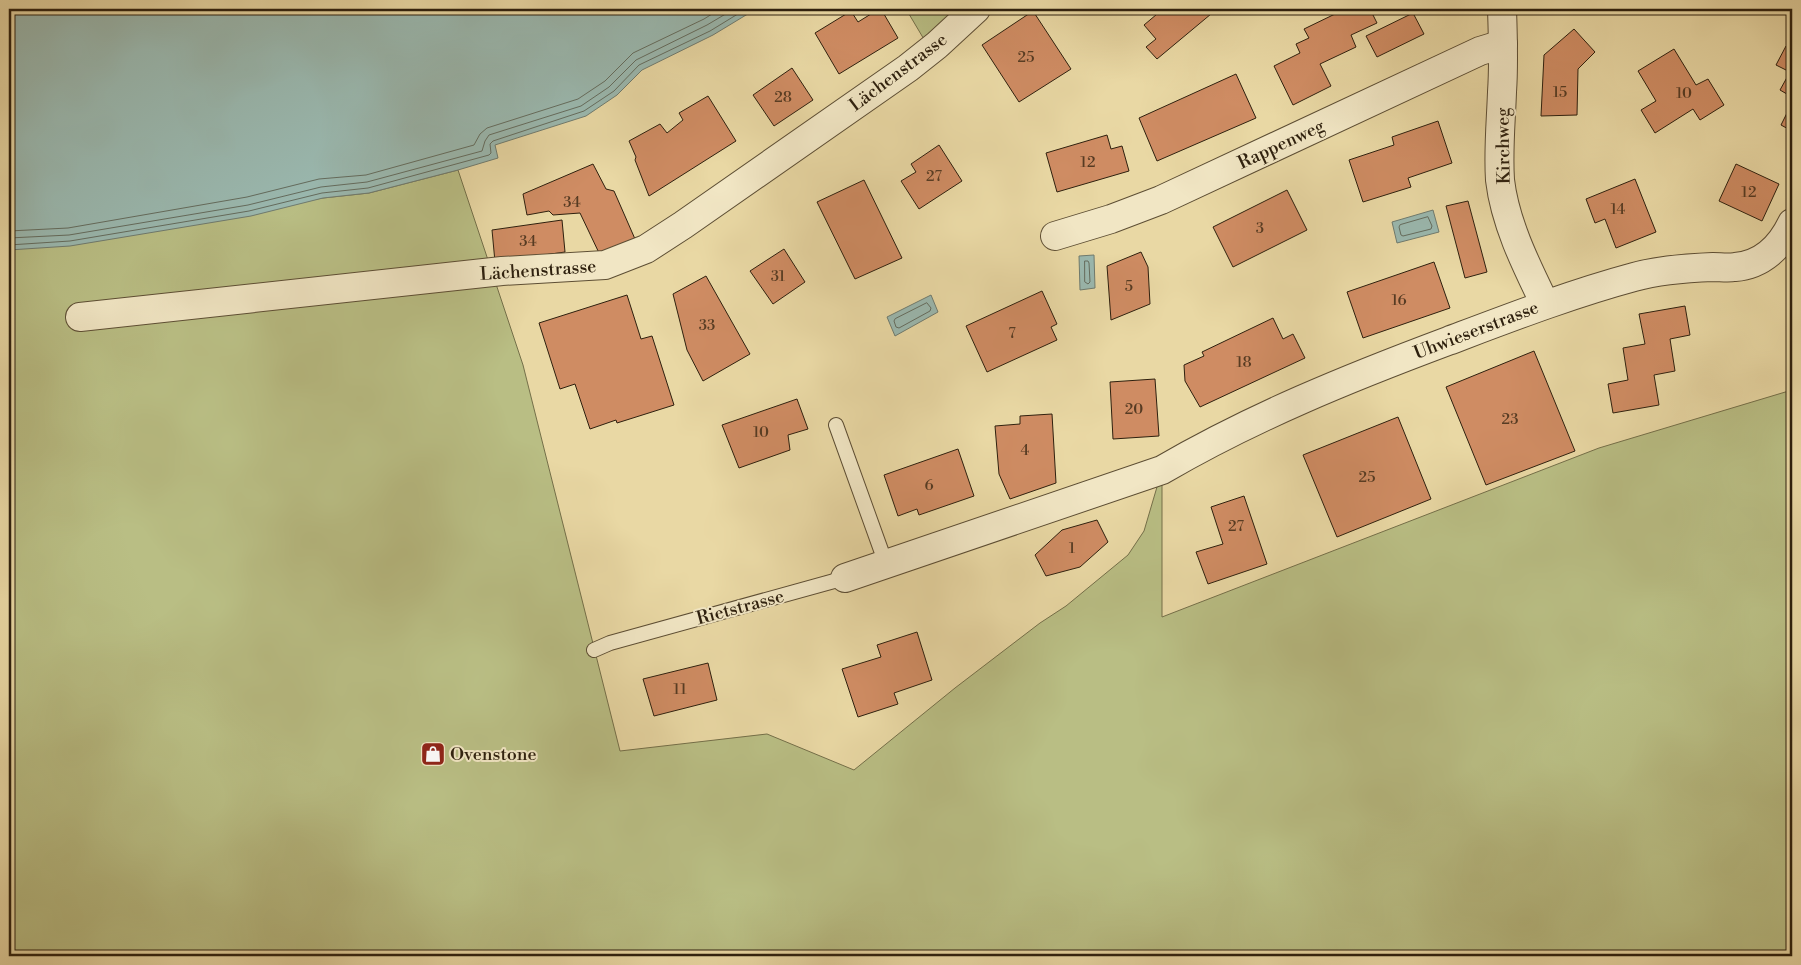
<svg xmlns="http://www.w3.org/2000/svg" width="1801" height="965" font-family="'Libre Bodoni',serif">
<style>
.green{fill:#b9be84;stroke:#746f49}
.water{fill:#9ab8af;stroke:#6f7b6f}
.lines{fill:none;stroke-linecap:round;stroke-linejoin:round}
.shore{stroke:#646c5e;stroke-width:1}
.building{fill:#cf8c63;stroke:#2e200e}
.service-casing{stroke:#5d4e34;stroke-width:16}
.minor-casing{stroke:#5d4e34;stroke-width:30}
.service{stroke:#f1e6c4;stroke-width:14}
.minor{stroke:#f1e6c4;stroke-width:28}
.labels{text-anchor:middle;stroke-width:4;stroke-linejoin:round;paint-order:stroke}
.number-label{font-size:15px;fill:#563b23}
.street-label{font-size:18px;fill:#2e200e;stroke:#f1e6c4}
.poi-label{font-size:18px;fill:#2e200e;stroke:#f1e6c4;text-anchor:start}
</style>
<rect width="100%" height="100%" fill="#e9d8a4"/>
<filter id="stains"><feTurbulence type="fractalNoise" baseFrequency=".004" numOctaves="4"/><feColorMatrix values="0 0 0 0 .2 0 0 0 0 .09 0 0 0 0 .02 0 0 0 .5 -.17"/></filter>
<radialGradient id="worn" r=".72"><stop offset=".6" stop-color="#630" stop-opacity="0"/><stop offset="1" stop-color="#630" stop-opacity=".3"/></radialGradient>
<g class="green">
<polygon points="906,9 960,9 925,41"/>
<polygon points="458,170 523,365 620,751 767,734 854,770 955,688 1040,623 1066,606 1128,555 1144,531 1162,470 1162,617 1599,448 1792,390 1792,956 9,956 9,250 323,198 369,193"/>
</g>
<g class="water">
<polygon points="9,9 756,9 713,35 642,70 617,95 586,116 495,145 498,158 458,170 369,193 323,198 251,216 70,246 9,250"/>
<polygon points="1433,210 1439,232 1397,243 1392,222"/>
<polygon points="1094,255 1095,288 1080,290 1079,256"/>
<polygon points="931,295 938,312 895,336 887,317"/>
</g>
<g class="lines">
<g class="shore">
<polygon points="1428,217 1432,226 1431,229 1403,236 1401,235 1399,227 1400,225"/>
<polyline points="9,231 68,228 247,197 319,179 366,175 474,145 480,134 487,128 578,99 605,81 633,53 704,19 720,9"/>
<polyline points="9,238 69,235 248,205 321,187 367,182 482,151 485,141 489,135 581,106 609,87 636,60 707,25 734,9"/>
<polyline points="9,245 70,241 249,211 322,193 368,188 489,155 491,153 490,144 493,141 584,111 614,91 639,65 710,31 746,9"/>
<polygon points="1085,261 1088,261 1089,263 1090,282 1088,284 1085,282"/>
<polygon points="927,303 931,308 930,311 899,328 896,327 894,321 895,319"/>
</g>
</g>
<g class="building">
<polygon points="879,9 881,9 898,38 839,74 815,33 851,11 858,22"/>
<polygon points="1163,9 1207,9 1211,14 1157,59 1146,47 1156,39 1144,25"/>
<polygon points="1332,9 1372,9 1370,9 1377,23 1351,35 1356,47 1320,64 1331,86 1293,105 1274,66 1300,53 1296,44 1309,38 1304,29 1335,14"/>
<polygon points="1033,11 1071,69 1019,102 982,45"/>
<polygon points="1413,13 1424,34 1377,57 1366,36"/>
<polygon points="1574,29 1595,52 1578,69 1577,115 1541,116 1544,55"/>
<polygon points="1786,46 1792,49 1792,97 1780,90 1790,72 1776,65"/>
<polygon points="1674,49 1696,85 1708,79 1724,105 1700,120 1693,109 1655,133 1641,110 1656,101 1638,71"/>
<polygon points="792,68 813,100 774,126 753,95"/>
<polygon points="1236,74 1256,118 1157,161 1139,118"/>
<polygon points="708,96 736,141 649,196 635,160 636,157 629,141 660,124 667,133 683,120 679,113"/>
<polygon points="1792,103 1792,131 1781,125"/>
<polygon points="1438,121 1452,163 1408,178 1411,187 1363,202 1349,160 1394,145 1392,137"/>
<polygon points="1107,135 1111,149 1122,146 1129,171 1057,192 1046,153"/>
<polygon points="939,145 962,181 919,209 901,181 916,172 911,164"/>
<polygon points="593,164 606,189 614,191 635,239 600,255 580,213 553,215 549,211 527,215 523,194"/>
<polygon points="1736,164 1779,184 1762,221 1719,201"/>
<polygon points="1635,179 1656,232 1616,248 1605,219 1595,223 1586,199"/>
<polygon points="864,180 902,258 855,279 817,202"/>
<polygon points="1287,190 1307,230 1233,267 1213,227"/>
<polygon points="1468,201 1487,272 1465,278 1446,206"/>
<polygon points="562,220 565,252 495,262 492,230"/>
<polygon points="784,249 805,282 773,304 750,271"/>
<polygon points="1141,252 1148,267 1150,304 1111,320 1107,266"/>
<polygon points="1434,262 1450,308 1363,338 1347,292"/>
<polygon points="706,276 750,354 703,381 687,350 673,294"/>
<polygon points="1042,291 1057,324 1051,327 1057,340 987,372 966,326"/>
<polygon points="627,295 641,339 652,336 674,405 617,423 616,420 590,429 575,384 560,389 539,323"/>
<polygon points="1685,306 1690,335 1670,339 1675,371 1654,375 1659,405 1613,413 1608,384 1628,380 1623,348 1645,344 1639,314"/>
<polygon points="1273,318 1283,339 1293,334 1305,358 1200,407 1185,381 1184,365 1204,356 1202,352"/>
<polygon points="1534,351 1575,451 1486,485 1446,387"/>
<polygon points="1155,379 1159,436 1113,439 1110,382"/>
<polygon points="797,399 808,429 788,435 790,450 739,468 722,425"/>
<polygon points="1052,414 1056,483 1010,499 999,474 995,426 1020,424 1020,416"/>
<polygon points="1398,417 1431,499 1337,537 1303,455"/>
<polygon points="958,449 974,496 919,515 917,509 898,516 884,475"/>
<polygon points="1244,496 1267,564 1208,584 1196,552 1223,544 1211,507"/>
<polygon points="1097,520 1108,542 1080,567 1046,576 1035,555 1062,530"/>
<polygon points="917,632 932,680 894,693 898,704 858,717 842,669 881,657 877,645"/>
<polygon points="708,663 717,700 654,716 643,679"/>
</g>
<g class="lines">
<defs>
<g id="service">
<polyline points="836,425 886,564"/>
<polyline points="594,650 610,643 845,578"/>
</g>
<g id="minor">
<path d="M 1502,9 C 1503,37 1504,64 1502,92 C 1501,121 1498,150 1500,180 C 1505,223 1526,265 1545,304"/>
<polyline points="1055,236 1111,219 1161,200 1480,51 1503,44"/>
<polyline points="80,317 502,271 605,265 646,249 683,225 908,68 937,45 976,9"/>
<path d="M 845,578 L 1162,470 C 1253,417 1349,378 1448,341 C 1509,318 1571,294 1634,277 C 1659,270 1687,268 1713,267 C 1720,267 1728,268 1735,267 C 1762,265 1781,246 1792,223"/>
</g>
</defs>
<use href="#service" class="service-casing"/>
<use href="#minor" class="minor-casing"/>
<use href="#service" class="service"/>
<use href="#minor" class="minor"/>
</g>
<defs>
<symbol id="shop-square" viewBox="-11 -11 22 22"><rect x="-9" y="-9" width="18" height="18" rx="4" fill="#8f2418" stroke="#f1e6c4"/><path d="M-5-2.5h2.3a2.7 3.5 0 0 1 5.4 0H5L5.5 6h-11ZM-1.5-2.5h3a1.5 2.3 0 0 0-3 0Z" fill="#fff"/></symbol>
</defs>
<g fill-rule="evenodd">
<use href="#shop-square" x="419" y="740" width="28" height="28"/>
</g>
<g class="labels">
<g class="number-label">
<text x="1026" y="62">25</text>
<text x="1560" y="97">15</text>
<text x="1684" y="98">10</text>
<text x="783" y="102">28</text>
<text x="1088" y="167">12</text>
<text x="934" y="181">27</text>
<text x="1749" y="197">12</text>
<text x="572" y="207">34</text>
<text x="1618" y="214">14</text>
<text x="1260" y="233">3</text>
<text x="528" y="246">34</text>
<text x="778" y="281">31</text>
<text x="1129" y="291">5</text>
<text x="1399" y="305">16</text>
<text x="707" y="330">33</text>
<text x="1012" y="338">7</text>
<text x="1244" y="367">18</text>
<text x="1134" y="414">20</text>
<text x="1510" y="424">23</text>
<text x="761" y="437">10</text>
<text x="1025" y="455">4</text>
<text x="1367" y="482">25</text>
<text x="929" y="490">6</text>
<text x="1236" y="531">27</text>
<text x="1072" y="553">1</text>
<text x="680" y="694">11</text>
</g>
<g class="street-label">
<text transform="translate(898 72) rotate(-37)" y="6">Lächenstrasse</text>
<text transform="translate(1281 144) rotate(-25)" y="6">Rappenweg</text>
<text transform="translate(1503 146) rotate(-91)" y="6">Kirchweg</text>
<text transform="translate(538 270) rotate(-4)" y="6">Lächenstrasse</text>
<text transform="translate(1476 330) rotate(-21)" y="6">Uhwieserstrasse</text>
<text transform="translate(740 607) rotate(-15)" y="6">Rietstrasse</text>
</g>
<g class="poi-label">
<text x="450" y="760">Ovenstone</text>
</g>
</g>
<rect width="1801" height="965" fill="none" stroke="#e9d8a4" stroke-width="30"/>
<rect x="10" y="10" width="1781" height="945" fill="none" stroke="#2e200e" stroke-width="2.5"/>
<rect x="15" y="15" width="1771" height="935" fill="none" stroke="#2e200e"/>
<rect width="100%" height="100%" filter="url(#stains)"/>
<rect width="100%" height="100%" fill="url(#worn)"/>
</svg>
